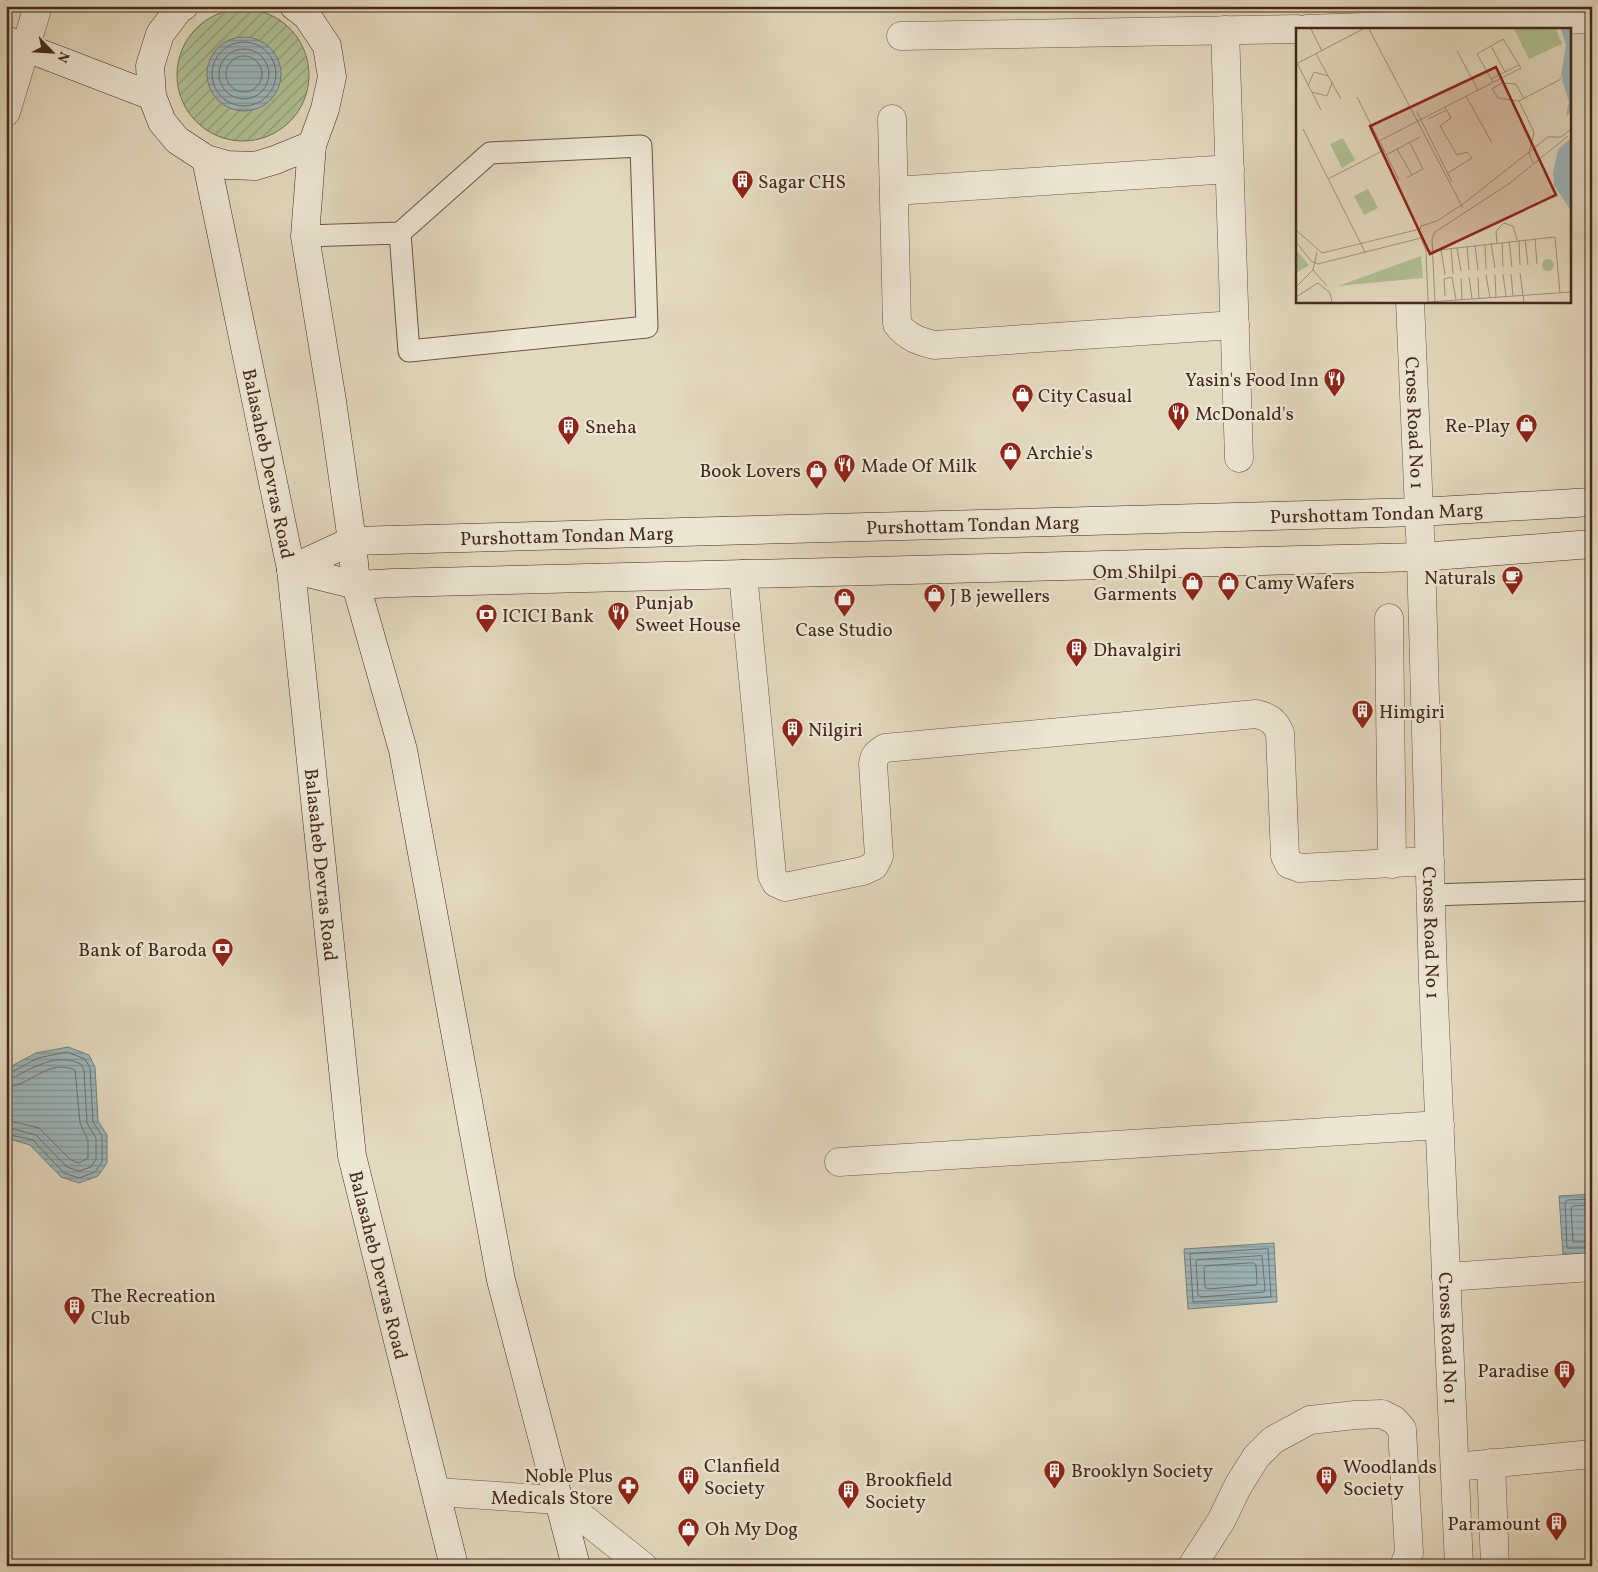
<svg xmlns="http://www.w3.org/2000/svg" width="1598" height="1572" font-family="Vollkorn,serif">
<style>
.garden{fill:url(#garden-furrows);stroke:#7a7458}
.water{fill:url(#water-rules);stroke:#797e7d}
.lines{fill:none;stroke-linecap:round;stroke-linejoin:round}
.shore{stroke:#70706d;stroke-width:1}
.lane-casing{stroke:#6c5545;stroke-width:23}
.street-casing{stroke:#6c5545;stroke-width:29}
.secondary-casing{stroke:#44291d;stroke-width:29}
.lane{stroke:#ede6d5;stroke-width:21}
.street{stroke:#ede6d5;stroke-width:28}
.secondary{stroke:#ede6d5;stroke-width:28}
.labels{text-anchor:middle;stroke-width:4.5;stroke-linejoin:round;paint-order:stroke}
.poi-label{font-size:19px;fill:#44291d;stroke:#ede6d5;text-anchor:start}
.street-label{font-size:19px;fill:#44291d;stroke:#ede6d5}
.inset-road{fill:none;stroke:#a3937e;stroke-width:1}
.view{fill:#8f2418;fill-opacity:0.15;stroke:#8f2418;stroke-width:2.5}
.inset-edge{fill:none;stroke:#44291d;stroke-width:2.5}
</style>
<defs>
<pattern id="garden-furrows" width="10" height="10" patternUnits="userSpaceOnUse" patternTransform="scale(1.25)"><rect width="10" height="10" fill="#b0c094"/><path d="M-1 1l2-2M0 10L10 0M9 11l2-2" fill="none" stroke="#919c78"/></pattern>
<pattern id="water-rules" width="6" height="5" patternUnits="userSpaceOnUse" patternTransform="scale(1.25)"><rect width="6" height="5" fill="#9cb7bd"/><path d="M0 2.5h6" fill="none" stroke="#819599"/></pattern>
</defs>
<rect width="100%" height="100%" fill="#e3d9be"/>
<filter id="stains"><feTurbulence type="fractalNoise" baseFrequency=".004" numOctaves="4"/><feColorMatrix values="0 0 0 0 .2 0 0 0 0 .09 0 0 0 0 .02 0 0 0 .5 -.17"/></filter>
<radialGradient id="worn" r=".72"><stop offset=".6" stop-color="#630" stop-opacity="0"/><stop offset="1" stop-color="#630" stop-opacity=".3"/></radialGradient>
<circle class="garden" cx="243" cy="75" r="66"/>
<g class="water">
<circle cx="244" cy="74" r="37"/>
<polygon points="68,1047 89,1055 95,1067 98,1121 107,1135 107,1163 98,1176 79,1183 61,1177 30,1145 6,1138 6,1069 36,1053"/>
<polygon points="1592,1194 1592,1253 1563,1255 1559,1196"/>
<polygon points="1274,1243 1277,1302 1188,1309 1184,1249"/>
</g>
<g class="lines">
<g class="shore">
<circle cx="244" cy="74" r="32"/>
<circle cx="244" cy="74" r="25"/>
<circle cx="244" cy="74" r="18"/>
<polyline points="6,1073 10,1073 38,1058 67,1052 85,1059 90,1068 93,1122 102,1136 102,1162 95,1172 79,1178 64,1173 33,1140 6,1134"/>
<path d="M 6,1079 C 13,1079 18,1075 24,1072 C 44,1062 60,1055 81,1064 L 84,1070 L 87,1123 L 96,1138 L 96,1159 L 91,1167 L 79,1171 L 67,1167 L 36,1135 L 6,1127"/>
<path d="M 6,1087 C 31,1086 48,1058 75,1070 L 80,1123 L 88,1140 L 88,1158 L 79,1163 L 71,1160 L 39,1128 L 6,1120"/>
<polyline points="1592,1199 1567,1200 1565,1203 1567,1248 1592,1248"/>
<polyline points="1592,1205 1573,1206 1571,1208 1573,1242 1592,1242"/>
<polygon points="1268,1249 1271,1297 1193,1302 1190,1254"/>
<polygon points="1262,1256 1265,1289 1264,1292 1201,1297 1198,1295 1196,1262 1197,1260"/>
<polygon points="1254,1263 1256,1265 1257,1283 1256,1285 1208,1289 1205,1287 1204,1269 1205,1266"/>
</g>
<defs>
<g id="lane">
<polyline points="305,236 400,233 490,153 641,146 647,327 409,351 400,233"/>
<polyline points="1431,895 1592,890"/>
</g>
<g id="street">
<polyline points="1307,29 1592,19"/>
<polyline points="1225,30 1239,458"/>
<polyline points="901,36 1297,29"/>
<polyline points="6,112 38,6"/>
<path d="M 892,119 L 897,324 C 907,337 918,341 934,345 L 1235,325"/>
<polyline points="894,191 1230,169"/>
<path id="s1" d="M 1410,301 L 1421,557 L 1433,979 L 1459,1566"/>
<path d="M 743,574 L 772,875 L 776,883 L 785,887 L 863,871 L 874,866 L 879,856 L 873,764 C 874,755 877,753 885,748 L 1256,714 C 1269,717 1275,721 1280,733 L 1285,856 L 1289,864 L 1300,868 L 1430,861"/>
<polyline points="1389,618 1392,864"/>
<polyline points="839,1162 1440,1125"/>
<polyline points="1446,1277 1592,1267"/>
<polyline points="1491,1463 1495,1566"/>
<polyline points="1455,1467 1592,1454"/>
<polyline points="437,1492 558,1500 573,1510 643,1566"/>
<polyline points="1192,1566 1221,1521 1238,1486 1256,1457 1273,1440 1310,1420 1355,1415 1382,1414 1394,1420 1402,1429 1409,1553 1404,1566"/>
</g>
<g id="secondary">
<polyline points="184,6 179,9 160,34 150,66 152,96 162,122 177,140 206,159 227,165 255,166 275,160 312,145"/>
<polyline points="294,6 307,16 327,46 332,77 325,109 312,145 305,236 332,401 352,541 356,585 403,750 501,1280 576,1566"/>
<polyline points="6,40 152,96"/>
<path id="s2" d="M 206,159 L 291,569 L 352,1156 L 454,1566"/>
<path id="s3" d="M 291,569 L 352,541 L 1419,512 L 1592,502"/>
<polyline points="291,569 356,585 393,583 1421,557 1592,544"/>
</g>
</defs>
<use href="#lane" class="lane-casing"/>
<use href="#street" class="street-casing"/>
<use href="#secondary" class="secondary-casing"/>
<use href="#lane" class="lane"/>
<use href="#street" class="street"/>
<use href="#secondary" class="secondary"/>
</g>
<defs>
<symbol id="building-pin" viewBox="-11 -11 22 30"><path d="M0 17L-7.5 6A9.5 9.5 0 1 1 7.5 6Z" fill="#8f2418" stroke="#ede6d5"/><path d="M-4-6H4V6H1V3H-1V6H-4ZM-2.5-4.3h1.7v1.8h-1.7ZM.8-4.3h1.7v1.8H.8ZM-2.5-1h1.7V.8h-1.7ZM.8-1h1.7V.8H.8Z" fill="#fff"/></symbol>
<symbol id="restaurant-pin" viewBox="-11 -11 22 30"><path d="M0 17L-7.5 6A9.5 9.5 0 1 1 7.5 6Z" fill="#8f2418" stroke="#ede6d5"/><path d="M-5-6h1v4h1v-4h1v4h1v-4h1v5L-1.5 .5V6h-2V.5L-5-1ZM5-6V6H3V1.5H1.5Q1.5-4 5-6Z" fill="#fff"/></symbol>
<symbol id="shop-pin" viewBox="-11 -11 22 30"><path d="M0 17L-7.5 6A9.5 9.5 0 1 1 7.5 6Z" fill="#8f2418" stroke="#ede6d5"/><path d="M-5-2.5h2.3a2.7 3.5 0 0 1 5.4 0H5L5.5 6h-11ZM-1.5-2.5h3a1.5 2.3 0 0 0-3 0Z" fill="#fff"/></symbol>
<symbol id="cafe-pin" viewBox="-11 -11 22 30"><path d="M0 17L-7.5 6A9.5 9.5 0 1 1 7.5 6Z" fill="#8f2418" stroke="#ede6d5"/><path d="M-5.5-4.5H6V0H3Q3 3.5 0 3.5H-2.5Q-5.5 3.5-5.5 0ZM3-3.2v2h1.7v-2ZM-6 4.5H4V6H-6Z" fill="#fff"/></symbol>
<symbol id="bank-pin" viewBox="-11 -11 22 30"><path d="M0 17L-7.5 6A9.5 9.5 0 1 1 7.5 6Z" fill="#8f2418" stroke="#ede6d5"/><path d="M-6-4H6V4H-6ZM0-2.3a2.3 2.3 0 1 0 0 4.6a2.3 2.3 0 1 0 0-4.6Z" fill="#fff"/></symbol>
<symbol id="pharmacy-pin" viewBox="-11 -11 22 30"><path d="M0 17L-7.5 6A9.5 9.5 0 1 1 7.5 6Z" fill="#8f2418" stroke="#ede6d5"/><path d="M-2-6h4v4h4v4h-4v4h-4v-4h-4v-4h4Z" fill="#fff"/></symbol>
</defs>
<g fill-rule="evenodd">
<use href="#building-pin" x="730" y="168" width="25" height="34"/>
<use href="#restaurant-pin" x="1322" y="366" width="25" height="34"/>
<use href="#shop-pin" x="1010" y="382" width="25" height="34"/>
<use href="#restaurant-pin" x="1166" y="400" width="25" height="34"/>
<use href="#shop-pin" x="1514" y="412" width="25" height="34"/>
<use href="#building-pin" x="556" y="414" width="25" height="34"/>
<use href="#shop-pin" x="998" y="440" width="25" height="34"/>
<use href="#restaurant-pin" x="832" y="452" width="25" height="34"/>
<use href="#shop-pin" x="804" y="458" width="25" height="34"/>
<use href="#cafe-pin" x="1500" y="564" width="25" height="34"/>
<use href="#shop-pin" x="1180" y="570" width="25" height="34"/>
<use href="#shop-pin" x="1216" y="570" width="25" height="34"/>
<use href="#shop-pin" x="922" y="582" width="25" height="34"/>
<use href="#shop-pin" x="832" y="586" width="25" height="34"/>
<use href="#restaurant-pin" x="606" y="600" width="25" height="34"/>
<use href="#bank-pin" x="474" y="602" width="25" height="34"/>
<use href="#building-pin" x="1064" y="636" width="25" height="34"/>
<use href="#building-pin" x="1350" y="698" width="25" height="34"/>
<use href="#building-pin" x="780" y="716" width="25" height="34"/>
<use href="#bank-pin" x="210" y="936" width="25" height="34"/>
<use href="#building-pin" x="62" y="1294" width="25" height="34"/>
<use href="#building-pin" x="1552" y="1358" width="25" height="34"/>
<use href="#building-pin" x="1042" y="1458" width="25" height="34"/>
<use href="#building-pin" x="676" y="1464" width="25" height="34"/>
<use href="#building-pin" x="1314" y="1464" width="25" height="34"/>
<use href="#pharmacy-pin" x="616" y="1474" width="25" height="34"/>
<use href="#building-pin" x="836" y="1478" width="25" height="34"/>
<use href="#building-pin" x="1544" y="1510" width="25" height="34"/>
<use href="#shop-pin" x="676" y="1516" width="25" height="34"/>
</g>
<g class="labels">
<g class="poi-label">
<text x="758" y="188">Sagar CHS</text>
<text x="1319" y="386" text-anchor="end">Yasin's Food Inn</text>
<text x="1038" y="402">City Casual</text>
<text x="1195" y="420">McDonald's</text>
<text x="1510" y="432" text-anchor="end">Re-Play</text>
<text x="585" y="433">Sneha</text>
<text x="1026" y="459">Archie's</text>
<text x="861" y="472">Made Of Milk</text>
<text x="801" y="477" text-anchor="end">Book Lovers</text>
<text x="1177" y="578" text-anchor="end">Om Shilpi<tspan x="1177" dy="22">Garments</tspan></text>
<text x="1496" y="584" text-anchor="end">Naturals</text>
<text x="1245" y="589">Camy Wafers</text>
<text x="950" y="602">J B jewellers</text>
<text x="635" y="609">Punjab<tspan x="635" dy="22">Sweet House</tspan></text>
<text x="502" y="622">ICICI Bank</text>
<text x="844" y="636" text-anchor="middle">Case Studio</text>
<text x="1093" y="656">Dhavalgiri</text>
<text x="1379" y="718">Himgiri</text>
<text x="808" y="736">Nilgiri</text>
<text x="207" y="956" text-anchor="end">Bank of Baroda</text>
<text x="91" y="1302">The Recreation<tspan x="91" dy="22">Club</tspan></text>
<text x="1549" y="1377" text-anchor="end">Paradise</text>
<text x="704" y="1472">Clanfield<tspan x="704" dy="22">Society</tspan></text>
<text x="1343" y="1473">Woodlands<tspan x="1343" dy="22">Society</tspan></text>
<text x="1071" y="1477">Brooklyn Society</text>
<text x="613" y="1482" text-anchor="end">Noble Plus<tspan x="613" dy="22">Medicals Store</tspan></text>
<text x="865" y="1486">Brookfield<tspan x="865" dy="22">Society</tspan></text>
<text x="1541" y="1530" text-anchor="end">Paramount</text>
<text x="705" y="1535">Oh My Dog</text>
</g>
<g class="street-label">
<text dy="7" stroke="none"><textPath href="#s1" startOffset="122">Cross Road No 1</textPath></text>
<text dy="7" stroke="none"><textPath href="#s2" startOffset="311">Balasaheb Devras Road</textPath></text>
<text dy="7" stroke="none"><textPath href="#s3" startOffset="1092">Purshottam Tondan Marg</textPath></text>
<text dy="7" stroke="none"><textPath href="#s3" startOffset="688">Purshottam Tondan Marg</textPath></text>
<text dy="7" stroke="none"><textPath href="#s3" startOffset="282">Purshottam Tondan Marg</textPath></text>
<text dy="7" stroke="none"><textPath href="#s2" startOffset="716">Balasaheb Devras Road</textPath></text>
<text dy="7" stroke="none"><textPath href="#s1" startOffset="632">Cross Road No 1</textPath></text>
<text dy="7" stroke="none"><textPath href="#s2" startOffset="1121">Balasaheb Devras Road</textPath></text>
<text dy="7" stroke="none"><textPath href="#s1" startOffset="1038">Cross Road No 1</textPath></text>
</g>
</g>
<g transform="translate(1296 28)">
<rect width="275" height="275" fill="#e3d9be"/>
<path d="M 218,1 L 260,1 L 266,16 L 233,31 ZM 47,110 L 59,132 L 46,140 L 34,116 ZM 72,161 L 82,180 L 68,187 L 58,168 ZM 125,228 L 127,250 L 42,258 ZM246 237a6 6 0 1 1 12 0a6 6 0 1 1-12 0Z" fill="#b0c094"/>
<path d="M 0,222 L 13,237 L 0,245 Z" fill="#b0c094"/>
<path d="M 265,1 L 275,1 L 275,183 L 258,157 L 257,144 L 273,74 L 265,48 L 270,17 Z" fill="#9cb7bd"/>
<path d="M 275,84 L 275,110 L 260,123 L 268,90 Z" fill="#e3d9be"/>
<path class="inset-road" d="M 15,1 L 26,23M 73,1 L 167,180M 195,18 L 209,44M 161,23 L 182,62M 20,26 L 45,71M 1,35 L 25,82M 0,36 L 67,1M 195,51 L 223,37M 12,58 L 18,44 L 32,48M 16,64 L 31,68 L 36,55M 170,68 L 196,115M 61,69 L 103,152M 223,73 L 202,70 L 196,61 L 206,55 L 220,56 L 228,71M 149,79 L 155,90 L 144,98 L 161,127 L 171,124 L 176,130 L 152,145M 121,84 L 156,154M 132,91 L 151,82M 7,101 L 69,224M 83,113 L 159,74 L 225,40 L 207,11 L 181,26 L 197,54M 101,121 L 116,147M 90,127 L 124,109M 237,135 L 233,125 L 238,104 L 223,73 L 265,51M 110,150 L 127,141 L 114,115M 32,151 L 88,122M 0,202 L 26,225 L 124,201M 239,210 L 241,236M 229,211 L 232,237M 223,212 L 224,237M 213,213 L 216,239M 0,214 L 15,233 L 22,236 L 125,210M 206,214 L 207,239M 195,215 L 199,240M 201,215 L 200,203 L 208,195 L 217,198 L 221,212M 189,216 L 190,241M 179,217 L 182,242M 171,218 L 173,242M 155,220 L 157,246M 161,220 L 165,243M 145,221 L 149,247M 134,223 L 259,209 L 264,265M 17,242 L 31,258M 224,245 L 228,274M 207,246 L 210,268M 215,246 L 217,268M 190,247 L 194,270M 199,247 L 200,269M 173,249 L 176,271M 182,249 L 183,271M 165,250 L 166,272M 0,259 L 17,242 L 21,224M 149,268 L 148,251 L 156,249 L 160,272M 0,269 L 22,255 L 34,265 L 36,274M 132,274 L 130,223 L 123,204 L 125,198 L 141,193 L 167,176 L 252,109 L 265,109 L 275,101M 133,274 L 275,264M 139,274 L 136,211 L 139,204 L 214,155 L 272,108"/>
<path class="view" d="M 200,39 L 260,167 L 134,226 L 74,98 Z"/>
<rect width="275" height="275" class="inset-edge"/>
</g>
<rect width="1598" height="1572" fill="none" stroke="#e3d9be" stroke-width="25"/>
<rect x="8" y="8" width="1583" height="1557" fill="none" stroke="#44291d" stroke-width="2.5"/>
<rect x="12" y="12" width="1573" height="1547" fill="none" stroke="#44291d"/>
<g transform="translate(52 52) rotate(115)" stroke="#ede6d5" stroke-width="4" paint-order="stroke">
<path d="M0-4L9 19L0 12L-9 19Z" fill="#44291d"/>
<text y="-8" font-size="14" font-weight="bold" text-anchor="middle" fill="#44291d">N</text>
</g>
<rect width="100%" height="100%" filter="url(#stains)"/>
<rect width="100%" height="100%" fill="url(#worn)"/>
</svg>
